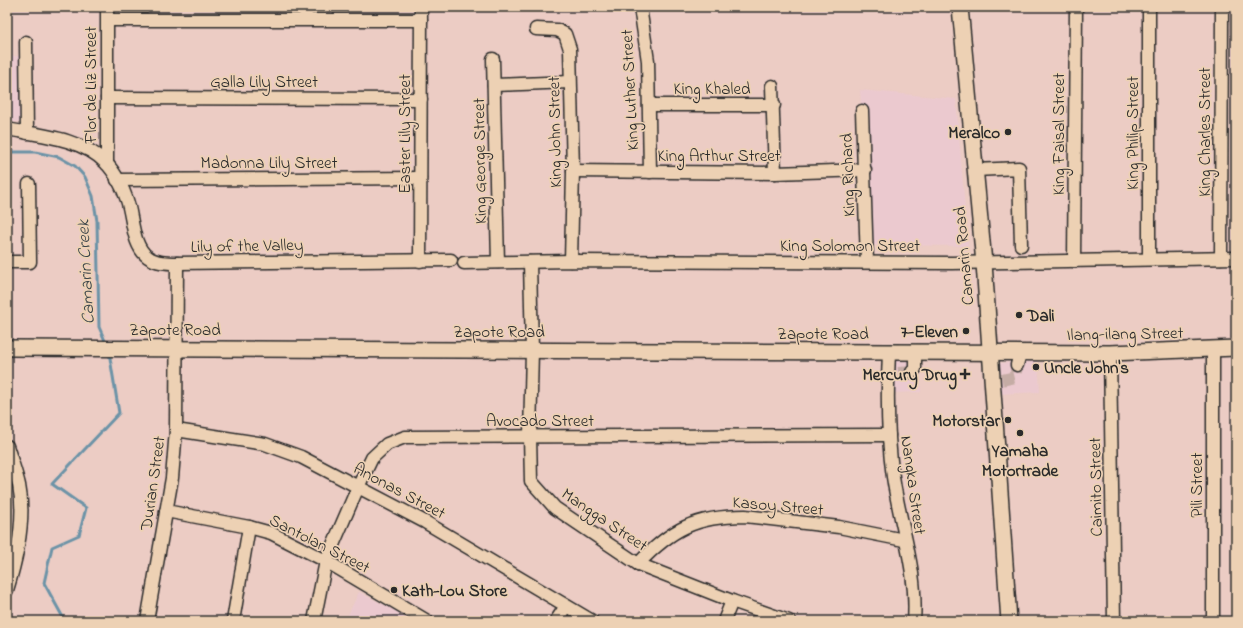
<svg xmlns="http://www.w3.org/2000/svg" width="1243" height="628" font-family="'Indie Flower',sans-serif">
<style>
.built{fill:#ebc9cf}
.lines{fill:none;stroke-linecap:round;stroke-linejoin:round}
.stream{stroke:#6c93a7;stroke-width:3}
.minor-tunnel{stroke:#c5aca5;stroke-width:12;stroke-dasharray:12 6;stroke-linecap:butt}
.minor-casing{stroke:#2b2b2b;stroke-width:15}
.major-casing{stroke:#2b2b2b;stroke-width:18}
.minor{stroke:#edd1b4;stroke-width:12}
.major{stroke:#edd1b4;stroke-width:15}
.poi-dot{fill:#2b2b2b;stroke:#edd1b4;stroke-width:1.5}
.labels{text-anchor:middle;stroke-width:3.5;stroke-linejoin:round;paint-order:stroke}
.street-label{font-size:17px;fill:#2b2b2b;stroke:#edd1b4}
.poi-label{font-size:17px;font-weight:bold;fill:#2b2b2b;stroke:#edd1b4;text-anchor:end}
.water-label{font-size:18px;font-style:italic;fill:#3b454a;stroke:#edd1b4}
</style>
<rect width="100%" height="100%" fill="#ecccc4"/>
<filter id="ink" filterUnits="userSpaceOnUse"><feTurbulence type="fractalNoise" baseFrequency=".025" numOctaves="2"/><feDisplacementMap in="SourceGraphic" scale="8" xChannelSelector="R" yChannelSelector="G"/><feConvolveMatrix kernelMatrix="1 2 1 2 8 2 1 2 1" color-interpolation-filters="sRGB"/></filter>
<g filter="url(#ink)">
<g class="built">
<polygon points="7,56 19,56 20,122 7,122"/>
<polygon points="860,90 956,99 968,246 870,245"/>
<polygon points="893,361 920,361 921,392 893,393"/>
<polygon points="1038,361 1040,392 998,394 996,363"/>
<polygon points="359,592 404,615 402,621 345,621"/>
</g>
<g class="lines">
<g class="stream">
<polyline points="7,9 11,7"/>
<polyline points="7,152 35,152 59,157 75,166 85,177 93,196 97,221 99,327 106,343"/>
<polyline points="65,621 44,583 52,547 79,535 86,508 52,484 119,413 109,352"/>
</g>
<g class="minor-tunnel">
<polyline points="898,373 912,372"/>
<polyline points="1002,380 1015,377 1017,365"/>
</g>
<defs>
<g id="minor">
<polyline points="304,7 307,19"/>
<polyline points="640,7 648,61 650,172"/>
<polyline points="108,20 421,20"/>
<polyline points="536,29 557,30 565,34 570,49 573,171 571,261"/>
<polyline points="26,42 27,133"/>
<polyline points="493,59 498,262"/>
<polyline points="494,85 570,82"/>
<polyline points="772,86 775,173"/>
<polyline points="107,98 421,99"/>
<polyline points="649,105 774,105"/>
<polyline points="862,111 867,262"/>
<path d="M 7,129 C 39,135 82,138 106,163 C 115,172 123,188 127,200 C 133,217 132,246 148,257 C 156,263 167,263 177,263 L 451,260"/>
<polyline points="107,164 107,7"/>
<polyline points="975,170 1019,168 1021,245"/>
<polyline points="573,171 775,173 865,170"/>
<polyline points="117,180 420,178"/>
<polyline points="1221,258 1222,7"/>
<polyline points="1149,259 1149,7"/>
<polyline points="420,261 421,7"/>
<polyline points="1074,261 1076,7"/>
<polyline points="7,262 30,262 29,184"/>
<polyline points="530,262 532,350 530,436 531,481 555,508 638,564 732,601 789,621"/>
<polyline points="464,263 571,261 952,263 1236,258"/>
<polyline points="1213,350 1213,621"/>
<path d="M 889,352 C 887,393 887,436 893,477 C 900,525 918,572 914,621"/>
<polyline points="1110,353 1114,621"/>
<polyline points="1017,365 1020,353"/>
<polyline points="912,372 915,369 915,352"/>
<polyline points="176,430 265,444 301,457 425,522 592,621"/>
<path d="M 7,446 C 11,459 16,472 19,485 C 26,519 17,558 7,590"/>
<polyline points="166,511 249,527 271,533 326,561 427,621"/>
<path d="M 638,564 C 671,529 696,516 745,516 L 839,527 L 904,540"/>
<polyline points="147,621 172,478 176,430 177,263"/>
<polyline points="233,621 249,527"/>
<polyline points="314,621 326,561 358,487 372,458 387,444 405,437 889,435"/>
<polyline points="556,621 566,606"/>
<polyline points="724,621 732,601"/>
</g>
<g id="major">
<polyline points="960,7 984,263 1009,621"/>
<polyline points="7,348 1110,353 1236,348"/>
</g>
</defs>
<use href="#minor" class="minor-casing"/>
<use href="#major" class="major-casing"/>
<use href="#minor" class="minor"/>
<use href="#major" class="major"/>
</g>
</g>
<g class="poi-dot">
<circle cx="1008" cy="132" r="4"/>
<circle cx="1019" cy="315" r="4"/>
<circle cx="966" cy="331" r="4"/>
<circle cx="1036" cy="367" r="4"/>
<path d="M963 368h4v4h4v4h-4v4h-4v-4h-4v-4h4z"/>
<circle cx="1008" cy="420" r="4"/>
<circle cx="1020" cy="433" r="4"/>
<circle cx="394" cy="590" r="4"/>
</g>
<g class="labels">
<g class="street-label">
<text x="264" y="87">Galla Lily Street</text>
<text transform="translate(90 85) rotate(-90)" y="6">Flor de Liz Street</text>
<text x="712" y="94">King Khaled</text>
<text transform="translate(629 90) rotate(-93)" y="6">King Luther Street</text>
<text transform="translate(554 132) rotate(-91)" y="6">King John Street</text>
<text transform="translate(1204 132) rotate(-90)" y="6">King Charles Street</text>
<text transform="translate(1132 133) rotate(-90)" y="6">King Philip Street</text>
<text transform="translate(404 134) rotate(-90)" y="6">Easter Lily Street</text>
<text transform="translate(1058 134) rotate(-90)" y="6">King Faisal Street</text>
<text x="719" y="161">King Arthur Street</text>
<text transform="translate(479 161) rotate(-91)" y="6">King George Street</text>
<text x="269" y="168">Madonna Lily Street</text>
<text transform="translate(847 175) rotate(-92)" y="6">King Richard</text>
<text transform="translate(247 245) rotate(-1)" y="6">Lily of the Valley</text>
<text x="850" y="251">King Solomon Street</text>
<text transform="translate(963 256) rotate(-95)" y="6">Camarin Road</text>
<text x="175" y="335">Zapote Road</text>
<text x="499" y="337">Zapote Road</text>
<text x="823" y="339">Zapote Road</text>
<text transform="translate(1125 333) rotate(-1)" y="6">Ilang-ilang Street</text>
<text x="540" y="426">Avocado Street</text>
<text transform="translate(152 483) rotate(-82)" y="6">Durian Street</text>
<text transform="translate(914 485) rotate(82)" y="6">Nangka Street</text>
<text transform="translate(1196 485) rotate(-90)" y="6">Pili Street</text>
<text transform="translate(1095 487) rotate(-91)" y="6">Caimito Street</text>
<text transform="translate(400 490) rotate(28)" y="6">Anonas Street</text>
<text transform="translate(778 505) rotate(5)" y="6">Kasoy Street</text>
<text transform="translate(605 519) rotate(34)" y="6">Mangga Street</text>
<text transform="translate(320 543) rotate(27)" y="6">Santolan Street</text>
</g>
<g class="poi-label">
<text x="1000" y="138">Meralco</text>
<text x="1027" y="321" text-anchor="start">Dali</text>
<text x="958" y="337">7-Eleven</text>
<text x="1044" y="373" text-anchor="start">Uncle John's</text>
<text x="957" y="380">Mercury Drug</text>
<text x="1000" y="426">Motorstar</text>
<text x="1020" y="456" text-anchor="middle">Yamaha<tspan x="1020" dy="20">Motortrade</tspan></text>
<text x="402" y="596" text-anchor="start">Kath-Lou Store</text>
</g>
<g class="water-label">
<text transform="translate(85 272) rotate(-93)" y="6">Camarin Creek</text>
</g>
</g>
<rect width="1243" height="628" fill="none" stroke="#edd1b4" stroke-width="24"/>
<rect x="12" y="12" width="1219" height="604" fill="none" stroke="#2b2b2b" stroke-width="1.5" filter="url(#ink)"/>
</svg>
